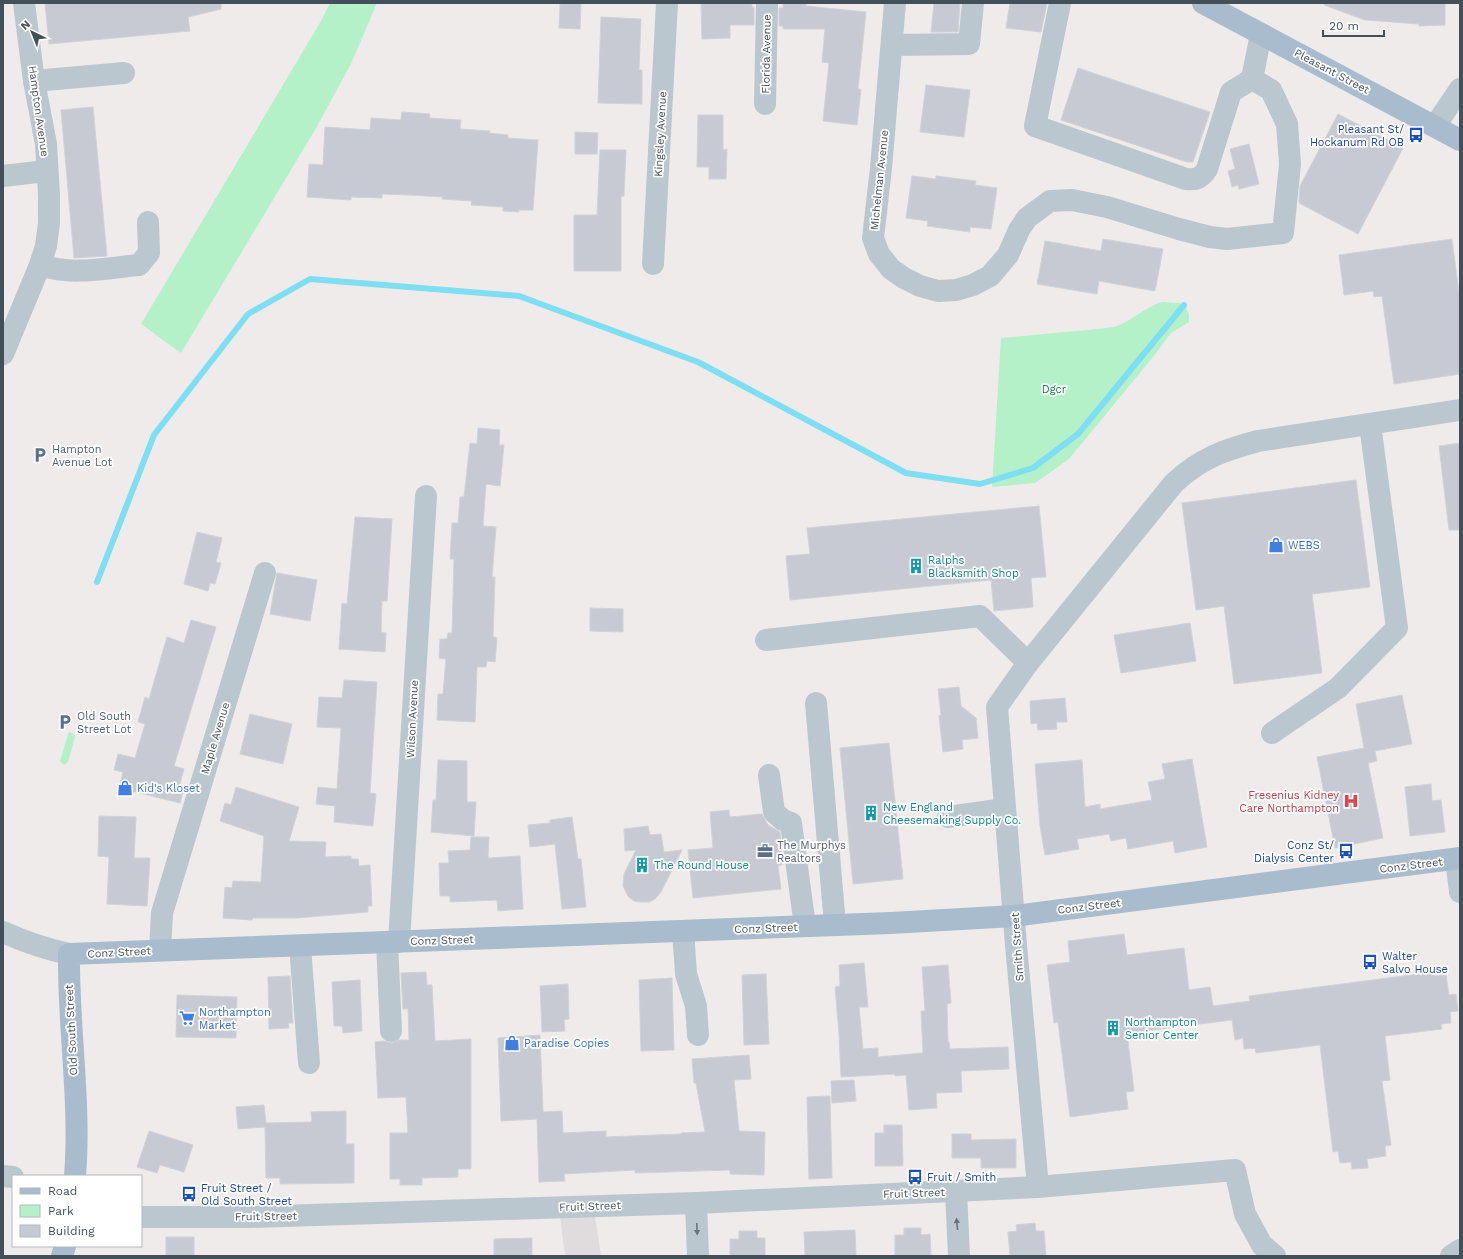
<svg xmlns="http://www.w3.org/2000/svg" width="1463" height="1259" font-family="'Work Sans',sans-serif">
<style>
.education{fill:#e0dcdd}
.green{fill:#b4f1c9}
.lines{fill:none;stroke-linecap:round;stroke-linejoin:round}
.stream{stroke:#7edef2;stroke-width:6}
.building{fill:#c7cad2;stroke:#cfd2d8}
.minor{stroke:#bbc7cf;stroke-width:22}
.major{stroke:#a8bccd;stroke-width:22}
.oneway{fill:#67747d}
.labels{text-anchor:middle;stroke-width:3.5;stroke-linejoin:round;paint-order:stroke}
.street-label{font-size:11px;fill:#43505a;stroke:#fff}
.transit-label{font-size:11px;fill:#164399;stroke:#fff;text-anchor:start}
.park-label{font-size:11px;fill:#0f7f43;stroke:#fff}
.service-label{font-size:11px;fill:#4e5e75;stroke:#fff;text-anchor:start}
.shop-label{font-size:11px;fill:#366cbe;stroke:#fff;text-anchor:start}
.culture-label{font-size:11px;fill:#0d838f;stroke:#fff;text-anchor:start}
.health-label{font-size:11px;fill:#be3a42;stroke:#fff;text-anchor:end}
</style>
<rect width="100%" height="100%" fill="#efebeb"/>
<polygon class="education" points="560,1216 595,1216 601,1256 565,1256"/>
<g class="green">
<polygon points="330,3 377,3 351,64 315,130 181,353 141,324 321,21"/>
<path d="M 1162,302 L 1179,303 L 1185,306 L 1189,314 L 1189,322 L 1171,333 L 1153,357 L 1069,459 L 1035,483 L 992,487 L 1001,338 L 1088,330 C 1098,328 1108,329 1117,326 C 1133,320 1145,307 1162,302 Z"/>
<polygon points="69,732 72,733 75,735 75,737 68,762 64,765 60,761"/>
</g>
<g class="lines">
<polyline class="stream" points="97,582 154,435 248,314 310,279 519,296 698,362 906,473 980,484 1033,468 1078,434 1184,305"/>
</g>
<g class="building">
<polygon points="45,3 221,3 221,9 188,17 190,31 49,44"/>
<polygon points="560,3 581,3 580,29 559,28"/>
<polygon points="701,3 752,3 752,7 754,7 754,25 730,25 730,38 702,39"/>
<polygon points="783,3 806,3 806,6 866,12 858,89 861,90 857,125 823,121 829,63 822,62 825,29 783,29 783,26 779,26 779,8 783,8"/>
<polygon points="934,3 960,3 958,32 931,32"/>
<polygon points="1010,3 1047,3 1041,32 1006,28"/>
<polygon points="1325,3 1445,3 1445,25 1419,26 1419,24 1365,20 1324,5"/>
<polygon points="601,17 641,19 639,70 642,70 642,104 598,103"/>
<polygon points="1078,68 1210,112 1193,162 1187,162 1061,120"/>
<polygon points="926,85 970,90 964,137 920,132"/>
<polygon points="93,107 107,256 74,258 61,110"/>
<polygon points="402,112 430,114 429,118 461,120 460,129 490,131 489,133 508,135 508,138 538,140 533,210 519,210 519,212 503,211 503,207 471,205 472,201 442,199 443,197 409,195 382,194 382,198 351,197 351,200 307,197 309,164 323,165 325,127 370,130 371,118 401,120"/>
<polygon points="1338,114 1403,148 1358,234 1299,203 1300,186"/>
<polygon points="698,115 723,115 723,150 727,149 726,179 709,179 709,167 697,167"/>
<polygon points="575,132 598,133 597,154 575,154"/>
<polygon points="1249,144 1259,184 1239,189 1238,185 1232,187 1228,171 1235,169 1230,149"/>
<polygon points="600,150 626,150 624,196 621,196 621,271 574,271 574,215 597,215"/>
<polygon points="912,176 936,179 936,176 976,181 975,185 997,188 991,229 970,227 970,232 927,226 928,221 906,218"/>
<polygon points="1103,239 1163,249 1155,291 1099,281 1097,294 1037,284 1045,241 1101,251"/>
<polygon points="1452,239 1460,301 1460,374 1394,384 1382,296 1374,297 1373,291 1344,295 1339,255"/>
<polygon points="478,428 500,430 499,445 504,445 500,486 486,484 483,526 496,527 492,577 495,577 493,637 497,638 495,662 487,661 486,667 477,667 475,722 437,720 438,694 443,694 446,659 439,658 440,639 447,639 448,633 452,633 454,559 450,559 452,523 458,523 460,497 464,497 470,443 477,444"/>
<polygon points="1460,443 1460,530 1449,530 1439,446"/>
<polygon points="1356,480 1370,587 1312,594 1322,673 1234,684 1224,606 1196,610 1182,503"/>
<polygon points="1039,506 1046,577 1031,578 1033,607 994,611 991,580 790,600 786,556 810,554 807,528"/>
<polygon points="355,517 392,519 387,601 382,601 381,632 386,633 385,652 339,649 342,603 347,604"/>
<polygon points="197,532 222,538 216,562 221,563 215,584 210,583 208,591 184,584"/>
<polygon points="277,573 317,580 310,621 270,614"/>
<polygon points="590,608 623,609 623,632 590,631"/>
<polygon points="191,620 216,627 174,766 184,769 179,787 184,788 180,803 119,788 123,772 114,770 118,754 135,758 145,724 138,722 145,697 149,699 167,637 184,643"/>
<polygon points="1190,623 1196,661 1121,673 1114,635"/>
<polygon points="344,680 377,682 370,793 376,794 373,826 334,822 335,806 316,804 318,787 337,789 341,728 317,727 319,697 342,698"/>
<polygon points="959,687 961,706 976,718 978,738 962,740 963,749 943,752 939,716 941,715 938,689"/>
<polygon points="1402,695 1412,744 1375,751 1377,761 1368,763 1383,838 1335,848 1317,757 1364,748 1356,704"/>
<polygon points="1065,698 1067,722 1056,722 1057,729 1038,730 1037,723 1031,724 1030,701"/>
<polygon points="250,714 292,724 283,764 240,754"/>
<polygon points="889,743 903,879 853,884 840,748"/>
<polygon points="1192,759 1207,847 1175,853 1173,841 1128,849 1126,838 1111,841 1109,834 1077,839 1079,849 1045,855 1040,826 1035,764 1082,760 1085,807 1100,804 1100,809 1152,800 1148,782 1165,779 1162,764"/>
<polygon points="438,760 467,761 467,802 476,802 474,836 431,832 433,800 436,800"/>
<polygon points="1431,784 1432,801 1441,800 1445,832 1410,836 1405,787"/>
<polygon points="236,787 299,807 289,841 326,842 325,857 351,856 351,859 358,859 359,866 370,865 372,906 368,906 368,912 297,918 253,918 252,920 223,918 225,887 232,888 233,881 261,882 264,836 220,821 225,803 231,805"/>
<polygon points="729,810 730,817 762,814 768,825 780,832 783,864 778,866 781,889 693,898 688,850 713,848 710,812"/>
<polygon points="99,816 136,817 134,858 150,858 147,906 107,904 109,857 98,856"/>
<polygon points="572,817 578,859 581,859 586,907 562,909 555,844 530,847 528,825 550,823 550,820"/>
<polygon points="648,826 650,835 661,834 664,852 682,850 661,892 655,899 649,902 640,902 634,901 628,896 623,886 624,874 636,850 625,851 624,829"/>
<polygon points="471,837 489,837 488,858 520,856 523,909 498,911 497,900 450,902 450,896 440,896 439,863 449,863 448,851 470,850"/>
<polygon points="1124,934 1127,955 1184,948 1189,990 1210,987 1213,1006 1250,1001 1249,996 1434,972 1434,976 1446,975 1449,995 1456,994 1458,1011 1450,1012 1451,1023 1441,1024 1442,1029 1385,1036 1390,1080 1382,1081 1391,1145 1385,1146 1386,1156 1367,1159 1368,1168 1352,1169 1351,1162 1340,1163 1338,1151 1333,1152 1320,1045 1256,1053 1255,1048 1244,1049 1243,1038 1235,1040 1232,1020 1127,1033 1134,1091 1126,1092 1128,1109 1070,1117 1058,1022 1054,1023 1047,965 1070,962 1068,941"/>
<polygon points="864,963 868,1007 859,1007 863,1049 878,1048 878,1057 923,1053 921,1011 925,1011 922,967 948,965 951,1003 947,1004 948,1042 949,1042 950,1049 1008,1047 1009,1069 961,1071 962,1092 936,1093 937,1108 909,1110 906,1075 895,1076 895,1074 841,1077 839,1034 835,987 840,986 839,965"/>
<polygon points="426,972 427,985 432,985 435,1041 471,1039 471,1169 458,1169 458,1177 422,1178 422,1185 400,1185 400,1179 390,1179 390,1133 408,1133 406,1097 378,1098 375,1042 384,1041 392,1043 399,1040 409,1040 408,1009 403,1009 401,973"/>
<polygon points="766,974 769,1044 744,1045 742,975"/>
<polygon points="290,976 293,1023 288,1023 289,1028 269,1029 268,977"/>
<polygon points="672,978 674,1050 641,1051 639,980"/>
<polygon points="360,980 362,1031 343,1033 342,1026 334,1026 332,982"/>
<polygon points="568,984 569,1019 564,1020 565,1031 542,1032 540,986"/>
<polygon points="177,995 237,997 236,1038 176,1037"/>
<polygon points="540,1035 543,1112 562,1111 563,1133 606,1131 606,1137 681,1134 681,1133 705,1132 696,1083 694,1083 692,1059 749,1055 751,1079 734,1080 739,1131 765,1132 764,1175 730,1174 730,1170 635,1173 635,1170 564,1174 565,1181 539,1182 537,1119 501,1121 498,1038"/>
<polygon points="854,1080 856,1101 832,1103 831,1081"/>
<polygon points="830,1096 832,1178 809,1179 807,1097"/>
<polygon points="264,1105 266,1123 312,1122 311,1112 346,1111 346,1144 354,1144 354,1183 280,1184 280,1178 266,1178 265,1127 238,1129 236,1107"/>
<polygon points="884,1125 902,1125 903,1166 875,1166 875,1133 884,1133"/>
<polygon points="149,1131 193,1145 184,1172 160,1165 157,1173 137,1167"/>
<polygon points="952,1134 971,1134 971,1140 1016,1139 1016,1168 981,1168 981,1158 952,1158"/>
<polygon points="1035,1223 1036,1231 1044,1231 1046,1256 1010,1256 1008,1232 1017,1231 1016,1225"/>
<polygon points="904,1228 921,1228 921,1235 930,1234 931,1256 895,1256 895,1235 904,1235"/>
<polygon points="855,1230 856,1256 805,1256 804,1232"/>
<polygon points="739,1231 757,1231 757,1238 765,1238 765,1256 730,1256 730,1239 739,1239"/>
<rect x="166" y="1237" width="28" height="19"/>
<polygon points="532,1238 532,1256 494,1256 494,1239"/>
</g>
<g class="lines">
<g class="minor">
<polyline points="895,3 881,168 873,238 879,254 891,269 904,278 920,286 938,291 956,290 973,285 990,276 1008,255 1019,230 1027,218 1050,201 1072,200 1107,207 1179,229 1210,237 1227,239 1283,233 1290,164 1287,124 1271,90 1252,79 1261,34"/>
<path d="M 1060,3 L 1035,126 L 1186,179 C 1197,180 1201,178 1207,169 L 1231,92 L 1252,79"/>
<polyline points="892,45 969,44 973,3"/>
<polyline points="34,81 124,73"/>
<polyline points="765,104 767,3"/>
<polyline points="1435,126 1460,89"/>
<polyline points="3,176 46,171"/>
<polyline points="653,264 667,3"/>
<path d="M 40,265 C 73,276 106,268 139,265 L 149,253 L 148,222"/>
<polyline points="3,354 40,265 46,246 49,223 49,195 46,144 34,81 24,3"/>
<polyline points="766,640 980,616 1028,663"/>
<polyline points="816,703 835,925"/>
<polyline points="1272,733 1338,688 1397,628 1370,424"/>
<polyline points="769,775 774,812 783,820 791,823 805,926"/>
<polyline points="948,817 1005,809"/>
<polyline points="1456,859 1460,892"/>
<polyline points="683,931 686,974 696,1006 698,1035"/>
<path d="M 3,932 C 25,942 46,949 69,954"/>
<polyline points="387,942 391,1031"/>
<polyline points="399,942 426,496"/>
<polyline points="300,946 309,1063"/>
<polyline points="160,950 162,913 265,573"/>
<polyline points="3,1176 13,1177"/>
<path d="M 1038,1187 L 1016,945 L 997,707 L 1028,663 L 1174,483 C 1201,458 1224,450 1258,441 L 1460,410"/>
<polyline points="956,1191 959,1256"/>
<polyline points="696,1203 698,1256"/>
<polyline points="141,1217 250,1217 696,1203 1038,1187 1235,1170 1245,1214 1262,1245 1275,1256"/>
<polyline points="1451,1256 1460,1250"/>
</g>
<g class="major">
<polyline points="1203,3 1460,140"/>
<path d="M 75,1176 C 81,1102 68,1028 69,954 L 891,923 L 1014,916 L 1460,858"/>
<polyline points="62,1256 65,1246"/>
</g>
</g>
<defs><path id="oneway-solid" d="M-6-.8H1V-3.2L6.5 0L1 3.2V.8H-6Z"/></defs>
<g class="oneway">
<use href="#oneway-solid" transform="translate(957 1224) rotate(-95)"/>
<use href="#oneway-solid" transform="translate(697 1229) rotate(88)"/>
</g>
<defs>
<symbol id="bus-bare" viewBox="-9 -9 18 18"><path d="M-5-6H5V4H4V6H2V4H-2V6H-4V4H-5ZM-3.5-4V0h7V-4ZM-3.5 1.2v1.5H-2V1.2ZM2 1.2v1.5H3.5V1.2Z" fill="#1a4fb4" stroke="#fff" stroke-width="2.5" paint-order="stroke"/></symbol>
<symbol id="parking-bare" viewBox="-9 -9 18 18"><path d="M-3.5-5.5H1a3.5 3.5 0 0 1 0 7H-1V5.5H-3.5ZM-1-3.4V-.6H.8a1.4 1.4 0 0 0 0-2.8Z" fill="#5c6f8a" stroke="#fff" stroke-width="2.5" paint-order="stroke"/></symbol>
<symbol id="shop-bare" viewBox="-9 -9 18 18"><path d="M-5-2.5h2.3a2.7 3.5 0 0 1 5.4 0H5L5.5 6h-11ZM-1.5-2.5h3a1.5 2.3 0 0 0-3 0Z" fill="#3f7fe0" stroke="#fff" stroke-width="2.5" paint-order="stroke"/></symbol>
<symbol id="building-bare" viewBox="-9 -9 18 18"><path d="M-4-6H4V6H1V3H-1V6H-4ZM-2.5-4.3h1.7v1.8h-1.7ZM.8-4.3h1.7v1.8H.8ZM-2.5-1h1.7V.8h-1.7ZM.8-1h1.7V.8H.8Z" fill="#0f9aa8" stroke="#fff" stroke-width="2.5" paint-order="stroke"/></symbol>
<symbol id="hospital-bare" viewBox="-9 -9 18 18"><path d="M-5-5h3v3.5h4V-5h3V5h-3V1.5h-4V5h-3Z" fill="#e0444e" stroke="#fff" stroke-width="2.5" paint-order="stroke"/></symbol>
<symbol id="office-bare" viewBox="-9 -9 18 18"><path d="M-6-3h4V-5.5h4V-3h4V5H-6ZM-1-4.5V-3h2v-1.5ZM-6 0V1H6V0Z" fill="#5c6f8a" stroke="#fff" stroke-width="2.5" paint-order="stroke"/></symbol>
<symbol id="supermarket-bare" viewBox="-9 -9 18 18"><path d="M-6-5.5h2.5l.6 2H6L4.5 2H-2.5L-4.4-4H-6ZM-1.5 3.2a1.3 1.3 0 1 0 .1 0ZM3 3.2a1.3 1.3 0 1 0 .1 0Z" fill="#3f7fe0" stroke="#fff" stroke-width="2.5" paint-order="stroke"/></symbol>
</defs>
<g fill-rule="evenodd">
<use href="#bus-bare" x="1405" y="124" width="22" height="22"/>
<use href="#parking-bare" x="29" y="444" width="22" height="22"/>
<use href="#shop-bare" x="1265" y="534" width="22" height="22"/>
<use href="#building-bare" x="905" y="555" width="22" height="22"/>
<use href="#parking-bare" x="54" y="711" width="22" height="22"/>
<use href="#shop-bare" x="114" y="777" width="22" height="22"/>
<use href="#hospital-bare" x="1340" y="790" width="22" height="22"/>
<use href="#building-bare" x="860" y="802" width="22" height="22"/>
<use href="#office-bare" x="754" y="840" width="22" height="22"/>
<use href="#bus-bare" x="1335" y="840" width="22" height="22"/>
<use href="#building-bare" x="631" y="854" width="22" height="22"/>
<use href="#bus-bare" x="1359" y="951" width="22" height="22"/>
<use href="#supermarket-bare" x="176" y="1007" width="22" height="22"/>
<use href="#building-bare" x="1102" y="1017" width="22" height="22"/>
<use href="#shop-bare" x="501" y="1032" width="22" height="22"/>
<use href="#bus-bare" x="904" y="1166" width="22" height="22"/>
<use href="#bus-bare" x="178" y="1183" width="22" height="22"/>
</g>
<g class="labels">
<g class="street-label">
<text transform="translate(766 54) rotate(-89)" y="4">Florida Avenue</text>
<text transform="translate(1332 71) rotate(28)" y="4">Pleasant Street</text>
<text transform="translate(39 111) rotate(82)" y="4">Hampton Avenue</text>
<text transform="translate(660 134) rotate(-87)" y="4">Kingsley Avenue</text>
<text transform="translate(879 180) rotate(-84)" y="4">Michelman Avenue</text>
<text transform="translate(412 719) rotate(-87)" y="4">Wilson Avenue</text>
<text transform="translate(215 738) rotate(-73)" y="4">Maple Avenue</text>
<text transform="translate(1411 865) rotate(-7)" y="4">Conz Street</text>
<text transform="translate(1089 906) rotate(-7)" y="4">Conz Street</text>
<text transform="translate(766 928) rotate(-2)" y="4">Conz Street</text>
<text transform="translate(442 940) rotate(-2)" y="4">Conz Street</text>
<text transform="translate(1017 947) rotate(-94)" y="4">Smith Street</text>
<text transform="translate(119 952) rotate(-3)" y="4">Conz Street</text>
<text transform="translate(71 1030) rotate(-93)" y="4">Old South Street</text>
<text transform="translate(914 1193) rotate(-2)" y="4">Fruit Street</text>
<text transform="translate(590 1206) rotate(-2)" y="4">Fruit Street</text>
<text transform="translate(266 1216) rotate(-1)" y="4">Fruit Street</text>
</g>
<g class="transit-label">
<text x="1404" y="133" text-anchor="end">Pleasant St/<tspan x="1404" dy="13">Hockanum Rd OB</tspan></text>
<text x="1334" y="849" text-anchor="end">Conz St/<tspan x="1334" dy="13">Dialysis Center</tspan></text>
<text x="1382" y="960">Walter<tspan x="1382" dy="13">Salvo House</tspan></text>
<text x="927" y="1181">Fruit / Smith</text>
<text x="201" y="1192">Fruit Street /<tspan x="201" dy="13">Old South Street</tspan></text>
</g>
<g class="park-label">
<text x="1054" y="393">Dgcr</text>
</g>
<g class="service-label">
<text x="52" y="453">Hampton<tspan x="52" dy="13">Avenue Lot</tspan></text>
<text x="77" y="720">Old South<tspan x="77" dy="13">Street Lot</tspan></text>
<text x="777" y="849">The Murphys<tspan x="777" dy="13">Realtors</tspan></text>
</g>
<g class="shop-label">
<text x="1288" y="549">WEBS</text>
<text x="137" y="792">Kid's Kloset</text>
<text x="199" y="1016">Northampton<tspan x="199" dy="13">Market</tspan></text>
<text x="524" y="1047">Paradise Copies</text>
</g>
<g class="culture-label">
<text x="928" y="564">Ralphs<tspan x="928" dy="13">Blacksmith Shop</tspan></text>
<text x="883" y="811">New England<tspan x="883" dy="13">Cheesemaking Supply Co.</tspan></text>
<text x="654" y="869">The Round House</text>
<text x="1125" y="1026">Northampton<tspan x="1125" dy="13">Senior Center</tspan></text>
</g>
<g class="health-label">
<text x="1339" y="799">Fresenius Kidney<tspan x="1339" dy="13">Care Northampton</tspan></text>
</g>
</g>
<rect width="1463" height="1259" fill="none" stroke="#43505a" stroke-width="8"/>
<rect x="12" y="1175" width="130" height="72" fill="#ffffff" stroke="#b4b9bd"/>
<rect x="20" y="1188" width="20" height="6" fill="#a8bccd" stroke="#b4b9bd"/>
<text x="48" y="1195" font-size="12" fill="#43505a">Road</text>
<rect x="20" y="1205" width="20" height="12" fill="#b4f1c9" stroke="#b4b9bd"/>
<text x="48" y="1215" font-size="12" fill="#43505a">Park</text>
<rect x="20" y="1225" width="20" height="12" fill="#c7cad2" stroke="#b4b9bd"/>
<text x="48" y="1235" font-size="12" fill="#43505a">Building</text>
<g transform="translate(32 32) rotate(317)" stroke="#ffffff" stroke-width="3" paint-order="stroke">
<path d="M0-3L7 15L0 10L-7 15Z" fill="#43505a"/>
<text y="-6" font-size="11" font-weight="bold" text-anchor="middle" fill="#43505a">N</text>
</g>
<path d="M1323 30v6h61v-6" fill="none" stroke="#43505a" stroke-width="2"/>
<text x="1329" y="30" font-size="12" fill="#43505a" stroke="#ffffff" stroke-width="3" paint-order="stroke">20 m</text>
</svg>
